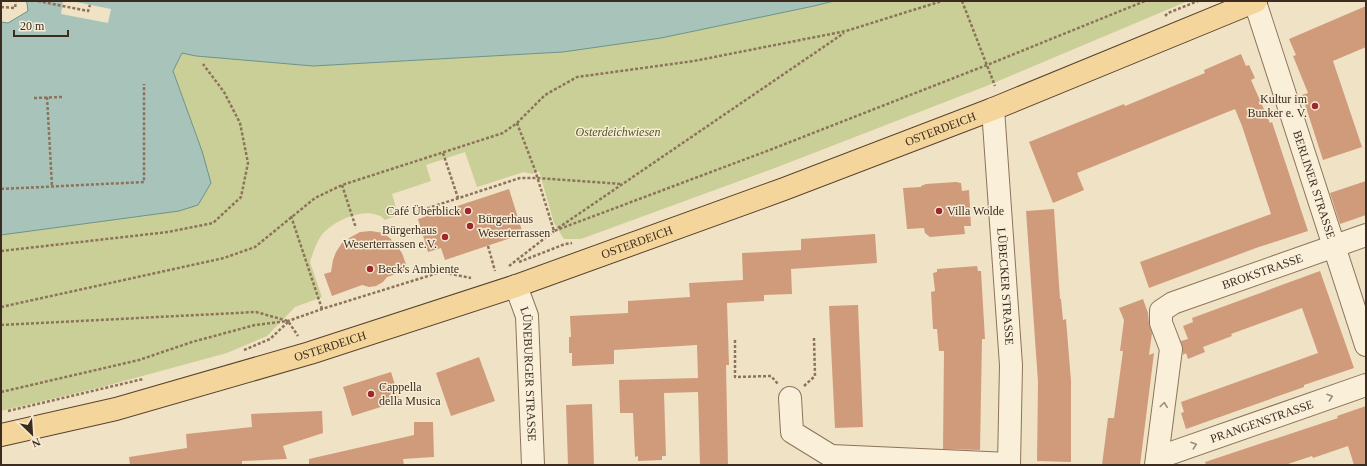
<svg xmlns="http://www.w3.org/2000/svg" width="1367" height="466" font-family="'Times New Roman',serif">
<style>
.green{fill:#cacf98}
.water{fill:#a7c3ba;stroke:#6d9388}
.pier{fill:#f0e2c5}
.building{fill:#d09b7a}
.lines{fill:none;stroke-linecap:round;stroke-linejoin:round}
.minor-casing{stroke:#8c735a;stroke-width:24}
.major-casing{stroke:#5a422e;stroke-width:24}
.path{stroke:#8c735a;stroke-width:2.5;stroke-dasharray:3 2;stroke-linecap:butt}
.minor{stroke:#faefd9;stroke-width:22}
.major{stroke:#f4d69c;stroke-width:22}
.oneway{stroke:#9b8e7c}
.poi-dot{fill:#9e282c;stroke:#f7ecd5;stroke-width:1.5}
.labels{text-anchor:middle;stroke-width:3;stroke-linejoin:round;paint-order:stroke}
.poi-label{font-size:12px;fill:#3c2c1f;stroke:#f7ecd5;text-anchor:start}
.street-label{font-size:12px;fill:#3c2c1f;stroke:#f7ecd5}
.park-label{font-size:12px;font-style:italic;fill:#4d5924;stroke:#f7ecd5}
</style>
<rect width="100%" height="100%" fill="#f0e2c5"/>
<path class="green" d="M 834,1 L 1188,1 L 989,85 L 775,168 L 581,239 L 564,239 L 554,223 L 539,171 L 532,174 L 524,172 L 477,187 L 465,152 L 426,165 L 431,181 L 392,194 L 398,215 L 385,220 C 383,218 380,215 377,215 C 361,208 331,222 321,236 C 316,243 313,253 310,262 L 322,297 L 295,307 L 267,336 L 227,353 L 102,387 L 1,411 L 1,235 L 179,211 L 202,151 L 173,70 L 182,53 L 196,56 L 313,66 L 563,52 L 661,38 L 814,6 Z"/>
<polygon class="water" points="25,1 834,1 814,6 661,38 563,52 313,66 196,56 182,53 173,71 202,151 211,183 198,205 179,211 1,235 1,22 8,23 28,11 27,3"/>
<polygon class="pier" points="63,1 71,1 111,9 108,23 61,14"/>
<g class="building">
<polygon points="1366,6 1366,47 1333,61 1362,147 1323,160 1302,95 1308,93 1293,56 1296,55 1289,39"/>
<polygon points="1241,54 1246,66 1249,65 1255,78 1251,80 1270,123 1272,122 1308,231 1256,248 1149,288 1140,262 1271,214 1242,126 1235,109 1077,173 1084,190 1053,203 1029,142 1124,104 1125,106 1205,73 1204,70"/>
<polygon points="1366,181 1366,215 1340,224 1330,193"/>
<polygon points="956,182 961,183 962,191 969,190 971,226 964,226 965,234 930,237 925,233 924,228 907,229 903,188 921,187 921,186 926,184"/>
<polygon points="509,189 523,234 445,260 441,248 428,252 418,219"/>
<polygon points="1054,209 1060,299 1061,299 1063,320 1066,319 1071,381 1071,462 1037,461 1038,382 1026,211"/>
<polygon points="371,231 383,233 391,239 402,253 408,270 387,277 383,282 376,286 369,287 362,285 332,296 324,274 331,272 333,260 336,252 342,243 351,237 360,232"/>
<polygon points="875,234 877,263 791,269 792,294 764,295 764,301 727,303 729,365 726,365 728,465 700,465 698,392 664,393 666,456 662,456 662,460 638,461 638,456 635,457 633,413 620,413 619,380 698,378 697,345 614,350 614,364 572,366 572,353 569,353 569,337 571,337 570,316 628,313 628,301 690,297 689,283 743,280 742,253 801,250 801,239"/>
<polygon points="977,266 978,271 981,271 985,339 982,339 980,450 943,449 944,351 939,351 937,329 933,329 931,292 935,291 933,273 937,272 937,269"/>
<polygon points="1320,271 1354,368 1304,385 1304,387 1186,429 1181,413 1184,412 1181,402 1318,353 1302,308 1231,334 1232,336 1203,347 1205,352 1188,359 1186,353 1183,355 1183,350 1181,341 1188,339 1183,326 1193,322 1192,318"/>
<polygon points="1143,299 1148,313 1149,323 1152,333 1149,355 1154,353 1140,465 1102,465 1108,418 1114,418 1123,351 1120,351 1124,320 1119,308"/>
<polygon points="858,305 863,427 835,428 829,306"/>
<polygon points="479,357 495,401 451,416 436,373"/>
<polygon points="391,372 400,401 352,416 343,387"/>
<polygon points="592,404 594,465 568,465 566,405"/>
<polygon points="1366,406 1366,465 1354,465 1348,446 1313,458 1312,456 1285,465 1206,465 1205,462 1338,418 1337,416"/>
<polygon points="322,411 323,433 283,446 287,459 242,461 242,465 130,465 129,457 187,448 186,434 252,427 251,414"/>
<polygon points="414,422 433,422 434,457 403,459 404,465 309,465 309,459 414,435"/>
</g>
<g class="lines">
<defs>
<g id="minor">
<path id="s1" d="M 1255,2 L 1366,345"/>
<path id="s2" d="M 993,109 L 1011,365 L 1009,465"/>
<path id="s3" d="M 516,286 L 527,316 L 533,465"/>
<polyline points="790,398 792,432 831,456 1009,464"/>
<path id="s4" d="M 1157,458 L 1366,385"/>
<path id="s5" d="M 1156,465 L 1171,349 L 1161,323 L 1161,311 L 1173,303 L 1366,235"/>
</g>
<g id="major">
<path id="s6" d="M 1,435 L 116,409 L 310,353 L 516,286 L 784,189 L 993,109 L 1256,1"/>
</g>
</defs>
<use href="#minor" class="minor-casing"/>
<use href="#major" class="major-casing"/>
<g class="path">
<polyline points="38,1 88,11 90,5"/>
<polyline points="962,1 995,86"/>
<polyline points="1,7 15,8 16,1"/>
<polyline points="1165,16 1168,13 1198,1"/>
<polyline points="47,97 52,186"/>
<polyline points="34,98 62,97"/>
<polyline points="517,123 535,170 554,231 767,151 987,65 1145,1"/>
<polyline points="443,153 458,198"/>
<polyline points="342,185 356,228"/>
<polyline points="1,189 144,182 144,84"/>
<polyline points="413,213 520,178 537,178 622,184"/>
<polyline points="291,216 322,309"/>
<polyline points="558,228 844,33"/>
<polyline points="488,246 495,271"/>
<polyline points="1,251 168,232 213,223 241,197 248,163 240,123 224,92 203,64"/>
<polyline points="519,262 565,244 572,243"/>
<polyline points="509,266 554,231"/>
<polyline points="1,307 224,258 255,247 315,198 342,185 503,133 517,123 545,95 577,77 694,61 846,31 942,1"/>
<polyline points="1,325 256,312 288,321 298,336"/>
<polyline points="735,340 735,377 771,376 778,384"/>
<polyline points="244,350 270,339 288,322"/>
<polyline points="804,386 815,376 814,338"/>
<polyline points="1,392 139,360 192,342 255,325 288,321 322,309 441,272 471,278"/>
<polyline points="8,411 143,379"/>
</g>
<use href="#minor" class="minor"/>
<use href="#major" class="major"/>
</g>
<defs><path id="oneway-chevron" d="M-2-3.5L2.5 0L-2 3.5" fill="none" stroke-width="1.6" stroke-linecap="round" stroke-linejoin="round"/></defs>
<g class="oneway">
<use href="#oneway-chevron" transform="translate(1330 397) rotate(-19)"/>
<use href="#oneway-chevron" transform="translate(1164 405) rotate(-83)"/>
<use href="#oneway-chevron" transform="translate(1194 445) rotate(-19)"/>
</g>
<g class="poi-dot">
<circle cx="1315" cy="106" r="4"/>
<circle cx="468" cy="211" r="4"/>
<circle cx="939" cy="211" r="4"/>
<circle cx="470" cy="226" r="4"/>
<circle cx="445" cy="237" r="4"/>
<circle cx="370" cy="269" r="4"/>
<circle cx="371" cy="394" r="4"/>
</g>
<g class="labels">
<g class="poi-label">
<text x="1307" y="103" text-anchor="end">Kultur im<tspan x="1307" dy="14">Bunker e. V.</tspan></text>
<text x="460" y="215" text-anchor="end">Café Überblick</text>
<text x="947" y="215">Villa Wolde</text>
<text x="478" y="223">Bürgerhaus<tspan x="478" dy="14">Weserterrassen</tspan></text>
<text x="437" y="234" text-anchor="end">Bürgerhaus<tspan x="437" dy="14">Weserterrassen e.V.</tspan></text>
<text x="378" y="273">Beck's Ambiente</text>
<text x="379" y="391">Cappella<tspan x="379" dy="14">della Musica</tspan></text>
</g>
<g class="street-label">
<text dy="4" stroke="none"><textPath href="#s6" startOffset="989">OSTERDEICH</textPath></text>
<text dy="4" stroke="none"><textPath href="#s1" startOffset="192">BERLINER STRASSE</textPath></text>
<text dy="4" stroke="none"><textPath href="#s6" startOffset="665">OSTERDEICH</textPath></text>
<text dy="4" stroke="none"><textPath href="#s5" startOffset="266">BROKSTRASSE</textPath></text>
<text dy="4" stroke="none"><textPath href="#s2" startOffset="178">LÜBECKER STRASSE</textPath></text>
<text dy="4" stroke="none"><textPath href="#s6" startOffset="341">OSTERDEICH</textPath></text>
<text dy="4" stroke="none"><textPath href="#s3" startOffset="90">LÜNEBURGER STRASSE</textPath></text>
<text dy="4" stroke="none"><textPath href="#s4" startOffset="111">PRANGENSTRASSE</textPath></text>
</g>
<g class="park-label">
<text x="618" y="136">Osterdeichwiesen</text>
</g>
</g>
<rect width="1367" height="466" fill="none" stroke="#3c2c1f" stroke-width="4"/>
<g transform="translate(32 434) rotate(155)" stroke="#f7ecd5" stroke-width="3" paint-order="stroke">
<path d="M0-3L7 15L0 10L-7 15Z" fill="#3c2c1f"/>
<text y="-6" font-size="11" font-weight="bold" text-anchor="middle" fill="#3c2c1f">N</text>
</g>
<path d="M14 30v6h54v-6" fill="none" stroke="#3c2c1f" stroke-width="2"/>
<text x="20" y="30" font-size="12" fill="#3c2c1f" stroke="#f7ecd5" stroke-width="3" paint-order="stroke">20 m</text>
</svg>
